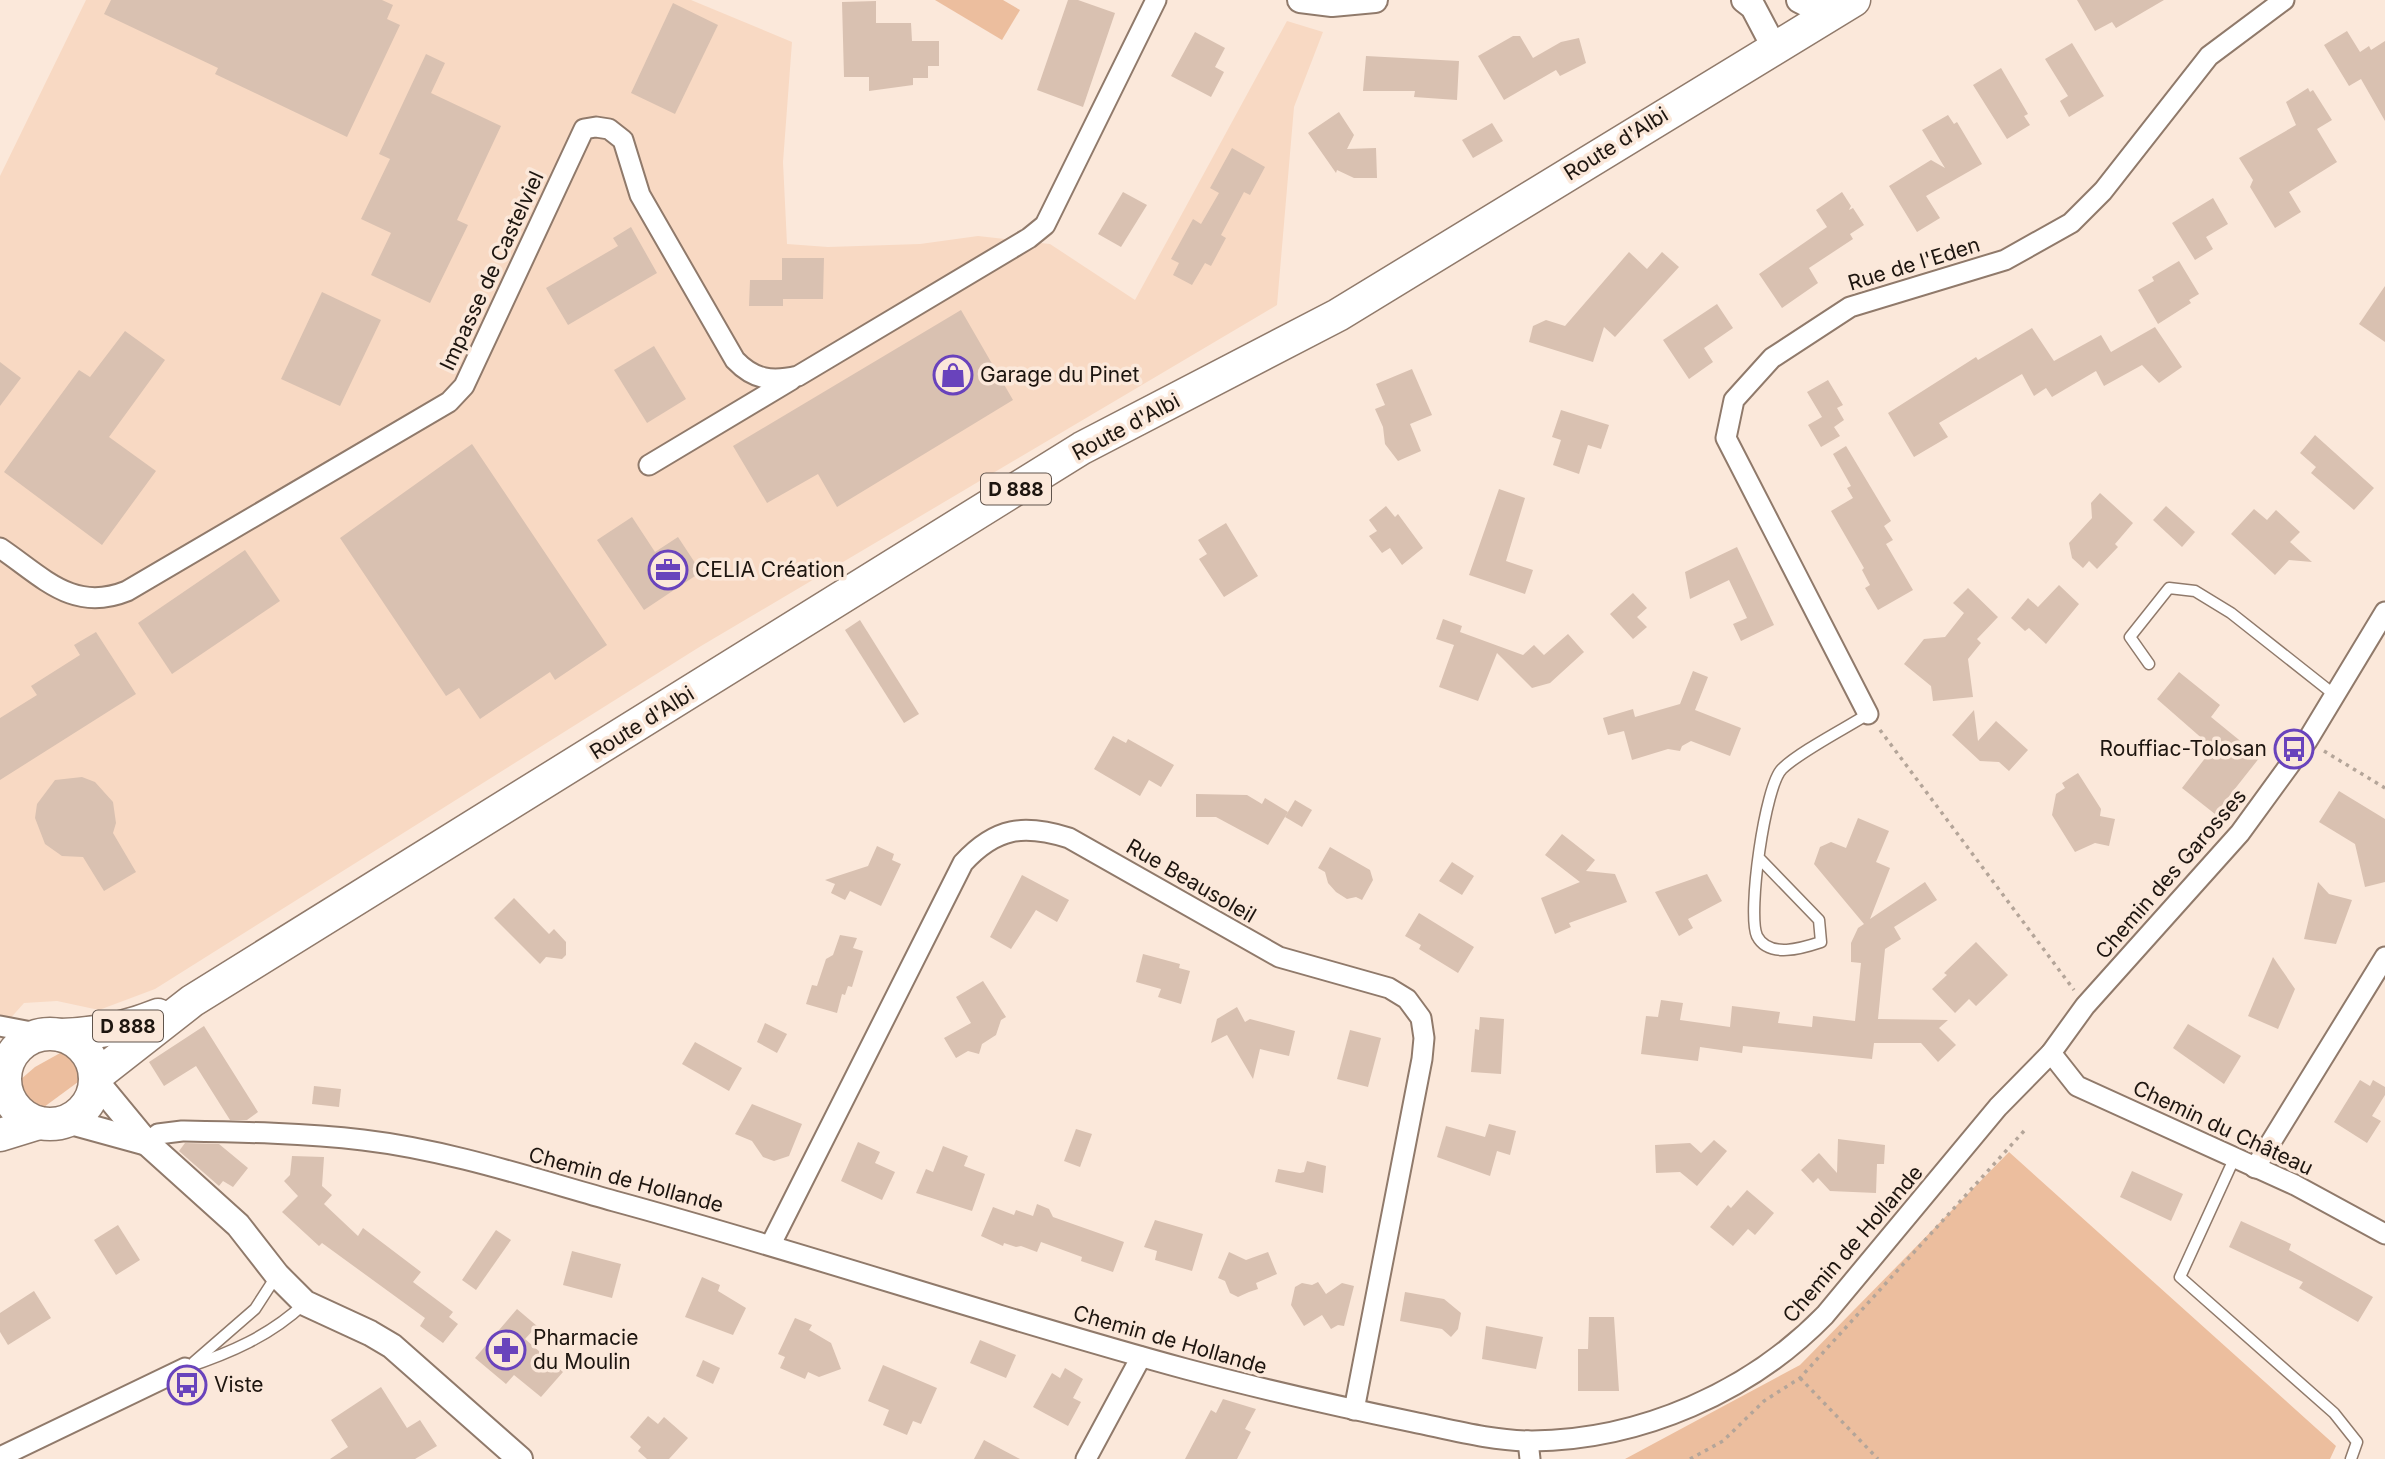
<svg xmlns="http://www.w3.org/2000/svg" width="2385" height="1459" font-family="Inter,sans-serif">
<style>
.built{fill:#f8d9c3}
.green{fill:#ecbe9e}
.building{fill:#d9c1b1}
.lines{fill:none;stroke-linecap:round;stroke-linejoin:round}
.service-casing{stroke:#907a6b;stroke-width:13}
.minor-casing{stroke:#907a6b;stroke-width:23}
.tertiary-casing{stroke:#907a6b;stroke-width:28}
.primary-casing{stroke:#907a6b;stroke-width:35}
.path{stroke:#b4a599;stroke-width:3.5;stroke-dasharray:3.5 5;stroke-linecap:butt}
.service{stroke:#fff;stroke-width:10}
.minor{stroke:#fff;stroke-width:19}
.tertiary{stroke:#fff;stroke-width:24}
.primary{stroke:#fff;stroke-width:32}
.labels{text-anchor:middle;stroke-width:7;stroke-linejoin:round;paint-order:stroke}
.shield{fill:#fbe8da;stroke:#60544c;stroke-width:2}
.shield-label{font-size:19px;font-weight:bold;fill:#1d150f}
.street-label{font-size:21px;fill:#1d150f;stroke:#fbe8da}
.poi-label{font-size:21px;fill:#1d150f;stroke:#fbe8da;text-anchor:start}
</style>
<rect width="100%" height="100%" fill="#fbe8da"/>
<polygon class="built" points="86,0 691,0 792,42 783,162 787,244 828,247 920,244 978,236 1050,244 1135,300 1287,21 1323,32 1294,107 1277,305 701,646 155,989 99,1010 57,1001 24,1003 0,1030 0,176"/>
<g class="green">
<polygon points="935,0 1003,0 1020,10 1002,40"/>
<path d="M 62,1052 L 76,1065 L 78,1082 L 44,1107 C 30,1102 23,1094 20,1080 L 35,1067 Z"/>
<polygon points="2009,1152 2336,1446 2330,1459 1625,1459 1800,1365"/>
</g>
<g class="building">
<polygon points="111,0 382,0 393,5 387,19 400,25 347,137 215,74 218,68 104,14"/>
<polygon points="1068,0 1078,0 1115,13 1083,107 1037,90"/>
<polygon points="2077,0 2164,0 2116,28 2112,22 2095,31"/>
<polygon points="876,1 876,23 911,23 912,41 939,41 939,66 928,66 928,78 913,78 913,85 869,91 869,77 844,77 842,2"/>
<polygon points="673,3 718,25 675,114 631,93"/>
<polygon points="2347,31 2360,52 2369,46 2371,50 2385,41 2385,121 2361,79 2349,86 2324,45"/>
<polygon points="1195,32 1225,48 1215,67 1224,72 1211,97 1171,76"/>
<polygon points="1513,36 1520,36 1533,58 1561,42 1579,38 1586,63 1560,76 1556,70 1504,100 1478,56"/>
<polygon points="2072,43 2104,96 2069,117 2060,101 2068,96 2045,59"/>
<polygon points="426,54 445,63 431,93 501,126 457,220 468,225 430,303 371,275 391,233 361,219 390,159 379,154"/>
<polygon points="1366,56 1459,61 1457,100 1414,97 1415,91 1363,91"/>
<polygon points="2001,68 2028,114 2024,116 2030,125 2007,139 1973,85"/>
<polygon points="2308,88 2310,92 2313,90 2332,120 2317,129 2337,162 2289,192 2301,212 2275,228 2250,187 2253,180 2239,158 2296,125 2286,102"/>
<polygon points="1339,112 1354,135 1347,149 1376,148 1377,178 1354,178 1337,170 1336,173 1308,133"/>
<polygon points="1948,115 1954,124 1957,122 1982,164 1926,196 1940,218 1917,232 1889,186 1931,160 1945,168 1922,130"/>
<polygon points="1492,123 1503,141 1473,158 1462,140"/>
<polygon points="1232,148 1265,167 1250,195 1244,192 1221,235 1226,238 1211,266 1205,263 1192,285 1173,275 1179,263 1171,259 1193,219 1201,224 1219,193 1210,188"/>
<polygon points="1123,192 1147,205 1121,247 1098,234"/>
<polygon points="1842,192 1851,206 1849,210 1853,208 1864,225 1850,234 1853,239 1809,268 1818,283 1782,308 1759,274 1827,227 1816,210"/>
<polygon points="2213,198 2228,224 2206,237 2213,249 2195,260 2172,223"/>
<polygon points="631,227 657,273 568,325 546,288 618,246 613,238"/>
<polygon points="1629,252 1647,269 1662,252 1679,267 1615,337 1604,327 1593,362 1529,342 1533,326 1546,320 1565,326"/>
<polygon points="782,258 824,258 823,299 783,299 783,306 749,306 750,280 782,280"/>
<polygon points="2179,261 2199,294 2189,300 2191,303 2158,324 2138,290 2154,281 2152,277"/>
<polygon points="2385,286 2385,342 2359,324"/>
<polygon points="322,292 381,320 340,406 281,379"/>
<polygon points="1717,304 1733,328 1704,348 1713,362 1689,379 1663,340"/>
<polygon points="961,310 1013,400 837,507 818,474 767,503 733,446"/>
<polygon points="2155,327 2182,367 2159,383 2142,365 2104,386 2096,371 2052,397 2046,388 2034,396 2022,374 1939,423 1948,437 1914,457 1888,413 1976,357 1978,360 2032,328 2054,361 2101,335 2111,352"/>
<polygon points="125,331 165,360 109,437 156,471 102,545 4,472 79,370 90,377"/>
<polygon points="654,346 686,399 647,423 614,370"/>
<polygon points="0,362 21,378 0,406"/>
<polygon points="1412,369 1432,415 1410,424 1421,451 1398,461 1385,444 1383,427 1375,409 1385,405 1376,384"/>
<polygon points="1828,380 1843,405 1837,408 1844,420 1834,427 1840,436 1821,447 1808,425 1822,417 1807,392"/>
<polygon points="1561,410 1609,425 1601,449 1588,445 1579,474 1553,465 1561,440 1552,437"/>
<polygon points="2315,435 2374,488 2354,510 2311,473 2316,467 2300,453"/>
<polygon points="472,444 607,645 555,680 550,672 480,719 459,688 446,696 340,538"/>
<polygon points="1846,446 1891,521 1884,526 1893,540 1886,544 1913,590 1878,610 1865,588 1870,585 1862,570 1864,568 1831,511 1853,498 1847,488 1851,486 1833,454"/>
<polygon points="1499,489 1525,498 1506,561 1533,570 1525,594 1469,575"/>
<polygon points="2100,493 2133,523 2115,544 2118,547 2097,569 2089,561 2083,568 2072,558 2069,543 2092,518 2091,503"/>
<polygon points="1386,506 1395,517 1398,514 1423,548 1402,565 1390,548 1382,553 1369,536 1377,531 1369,520"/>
<polygon points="2166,506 2195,532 2182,547 2153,520"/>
<polygon points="2254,509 2267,520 2276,510 2300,532 2290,542 2312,562 2289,560 2275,575 2231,534"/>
<polygon points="632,517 655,552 678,537 701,572 644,610 597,540"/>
<polygon points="1226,523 1258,576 1224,597 1199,559 1207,554 1198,540"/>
<polygon points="1737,547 1774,625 1741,641 1733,624 1747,618 1729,580 1690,599 1685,572"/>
<polygon points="245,550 280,601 172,674 138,623"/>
<polygon points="2059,585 2079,604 2046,644 2029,628 2025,631 2011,618 2028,598 2038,607"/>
<polygon points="1968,588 1998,617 1977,639 1981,643 1968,659 1973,697 1933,701 1931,686 1904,664 1924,639 1945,637 1964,613 1953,603"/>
<polygon points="1633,593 1647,608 1637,617 1647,627 1633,639 1610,614"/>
<polygon points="1443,619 1462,626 1460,632 1523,655 1534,645 1544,655 1568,634 1584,652 1550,683 1532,688 1497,653 1478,701 1439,687 1454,645 1436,639"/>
<polygon points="860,620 919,714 904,723 845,630"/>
<polygon points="96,632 136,694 0,780 0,718 37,695 31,686 80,655 74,645"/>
<polygon points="1693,671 1708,677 1695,710 1741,728 1730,756 1691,741 1682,746 1680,751 1668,749 1632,760 1624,731 1608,735 1603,718 1633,709 1635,717 1680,704"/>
<polygon points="2179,672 2220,705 2211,717 2260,757 2215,814 2182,788 2213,748 2157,699"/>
<polygon points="1974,710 1978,741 1996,721 2028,750 2009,771 1999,762 1980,761 1952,735"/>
<polygon points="1113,736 1126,743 1128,739 1174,765 1161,787 1149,780 1140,796 1094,769"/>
<polygon points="2078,773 2101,809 2100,816 2115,819 2109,846 2095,843 2075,852 2052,815 2056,794 2065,788 2062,783"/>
<polygon points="82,777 95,782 113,802 116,823 113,833 136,872 104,891 83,857 62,856 45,844 35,818 37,804 55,780"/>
<polygon points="2339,791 2385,819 2385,882 2365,887 2355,844 2319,822"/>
<polygon points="1196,794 1247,795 1262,804 1265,798 1288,812 1268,845 1216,817 1196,817"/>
<polygon points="1295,800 1312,810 1302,827 1285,817"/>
<polygon points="1858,818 1889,831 1876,862 1890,868 1870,919 1925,882 1937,900 1894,927 1901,939 1885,949 1878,1019 1948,1020 1939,1028 1956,1045 1938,1062 1921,1043 1874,1043 1872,1059 1743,1046 1742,1053 1700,1047 1698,1061 1641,1054 1646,1016 1658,1017 1661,1000 1683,1003 1680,1020 1730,1027 1732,1006 1780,1012 1778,1023 1812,1027 1813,1016 1855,1021 1861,963 1851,962 1851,943 1858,928 1864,924 1814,864 1820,847 1831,842 1846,848"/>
<polygon points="1562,834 1595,860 1586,871 1615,874 1627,902 1569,923 1571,927 1555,934 1541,898 1580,882 1545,855"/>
<polygon points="877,846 894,854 892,860 901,864 881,906 850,891 845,900 831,893 835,884 825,880 868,866"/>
<polygon points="1330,847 1370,870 1373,880 1362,900 1356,897 1347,899 1336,892 1328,883 1325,872 1318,868"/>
<polygon points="1452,862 1474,876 1462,895 1439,881"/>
<polygon points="1707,874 1722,901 1688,919 1693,928 1679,936 1655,892"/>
<polygon points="1022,875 1069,900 1057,922 1036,910 1011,949 990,937"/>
<polygon points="2318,882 2329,894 2352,900 2336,944 2304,939"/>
<polygon points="514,898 549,934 554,929 566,942 566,955 562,959 546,957 540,964 494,918"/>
<polygon points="1419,913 1474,947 1458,973 1419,949 1421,945 1405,936"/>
<polygon points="840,935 857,938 853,948 863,951 852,987 848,986 845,995 842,994 837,1013 806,1004 812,985 817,986 826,959 833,955"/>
<polygon points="1976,942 2008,975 1976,1006 1969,999 1955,1013 1932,989 1947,975 1944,973"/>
<polygon points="1143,954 1180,964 1179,968 1190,971 1181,1004 1158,997 1161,989 1136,982"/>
<polygon points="2273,957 2295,989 2278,1029 2248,1016"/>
<polygon points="983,981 1006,1017 1001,1020 996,1035 982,1044 979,1054 968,1051 956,1058 944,1038 971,1023 956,997"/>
<polygon points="1237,1007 1245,1022 1250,1019 1295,1031 1289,1056 1260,1049 1253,1079 1227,1035 1211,1043 1217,1019"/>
<polygon points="1480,1017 1504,1019 1501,1074 1471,1072 1475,1029 1479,1030"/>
<polygon points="765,1023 787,1034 777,1053 757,1042"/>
<polygon points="2188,1024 2241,1056 2224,1084 2173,1048"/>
<polygon points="204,1026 258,1112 247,1120 230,1120 196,1066 164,1086 149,1062"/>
<polygon points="1350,1030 1381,1038 1368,1087 1337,1079"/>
<polygon points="695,1042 742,1068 729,1091 682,1064"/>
<polygon points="2360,1080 2370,1086 2373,1080 2385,1087 2385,1095 2372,1116 2381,1121 2367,1143 2334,1122"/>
<polygon points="314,1086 341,1089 339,1107 312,1104"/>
<polygon points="752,1104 802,1124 789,1156 774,1161 763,1157 752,1141 735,1134"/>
<polygon points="1489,1124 1516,1131 1510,1155 1497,1151 1490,1176 1437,1157 1446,1126 1485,1137"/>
<polygon points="1076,1129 1092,1134 1080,1167 1064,1161"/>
<polygon points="1838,1139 1885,1145 1884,1164 1877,1164 1876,1193 1830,1191 1818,1178 1813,1183 1801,1170 1819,1153 1837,1173"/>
<polygon points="1714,1140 1727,1151 1697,1186 1680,1172 1656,1173 1655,1145 1690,1143 1701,1153"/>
<polygon points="858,1142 880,1152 875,1163 895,1172 882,1200 841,1181"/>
<polygon points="185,1143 219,1144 248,1168 233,1187 223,1181 219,1186 179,1151"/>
<polygon points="943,1146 968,1156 964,1166 985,1174 972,1211 916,1193 926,1169 933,1172"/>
<polygon points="292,1156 324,1157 322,1186 332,1195 324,1204 358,1236 363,1228 421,1272 413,1282 453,1312 449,1317 458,1324 443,1343 420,1326 425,1318 322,1243 319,1246 282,1212 298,1196 284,1181 290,1175"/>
<polygon points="1307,1161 1326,1166 1323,1193 1275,1182 1278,1169 1300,1173 1304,1172"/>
<polygon points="2132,1171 2183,1194 2171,1221 2120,1197"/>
<polygon points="1747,1190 1774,1213 1755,1235 1748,1229 1733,1246 1710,1227 1728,1205 1731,1208"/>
<polygon points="1037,1204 1049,1209 1053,1217 1124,1242 1113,1272 1081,1261 1082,1257 1041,1242 1037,1252 1021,1246 1016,1247 1004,1243 1003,1246 981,1236 993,1207 1014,1215 1016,1210 1033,1216"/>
<polygon points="1155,1220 1203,1234 1192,1271 1155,1260 1157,1251 1144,1247"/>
<polygon points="2241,1221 2291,1244 2289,1250 2373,1297 2358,1322 2299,1288 2303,1282 2229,1247"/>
<polygon points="118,1225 140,1260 116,1275 94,1240"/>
<polygon points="496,1230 511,1240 476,1290 462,1280"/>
<polygon points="572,1251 621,1264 612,1298 563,1285"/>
<polygon points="1229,1252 1246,1260 1268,1252 1277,1274 1256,1283 1258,1289 1249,1292 1238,1297 1230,1293 1225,1281 1218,1278"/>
<polygon points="702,1277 720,1285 718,1291 746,1308 733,1335 685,1317"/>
<polygon points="1318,1282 1326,1294 1342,1283 1354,1286 1344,1326 1338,1325 1331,1329 1322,1315 1304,1326 1291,1305 1295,1287 1302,1283 1312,1285"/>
<polygon points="34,1291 51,1318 8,1345 0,1332 0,1313"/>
<polygon points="1405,1292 1444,1299 1461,1313 1458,1329 1451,1337 1442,1329 1400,1321"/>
<polygon points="517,1309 537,1326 525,1339 563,1372 541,1397 514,1375 506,1384 475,1358"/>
<polygon points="1589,1317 1614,1317 1619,1391 1578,1391 1578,1349 1588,1349"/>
<polygon points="795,1318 812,1325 809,1330 831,1343 841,1369 819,1377 808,1372 805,1379 780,1368 785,1357 778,1354"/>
<polygon points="1486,1326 1543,1337 1536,1369 1482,1359"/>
<polygon points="980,1340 1016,1355 1006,1378 970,1363"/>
<polygon points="703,1360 720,1368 713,1384 696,1376"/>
<polygon points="883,1365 937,1388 921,1424 913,1421 907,1435 883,1425 889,1410 868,1401"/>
<polygon points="1065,1368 1083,1379 1073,1398 1081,1402 1068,1426 1033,1407 1052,1373 1060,1378"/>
<polygon points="381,1387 407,1428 420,1420 437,1446 415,1459 330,1459 348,1447 331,1420"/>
<polygon points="1223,1399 1256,1409 1245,1429 1251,1432 1237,1459 1185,1459 1211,1410 1216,1413"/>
<polygon points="648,1416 658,1424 664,1417 688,1438 669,1459 647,1459 638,1451 641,1447 630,1437"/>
<polygon points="984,1440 1020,1459 974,1459"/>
</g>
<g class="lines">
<defs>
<g id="service">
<polyline points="2149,664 2130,637 2169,588 2195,591 2231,613 2336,696"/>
<path d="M 1759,858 L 1819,920 L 1821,942 C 1803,948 1769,959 1757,936 C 1747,914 1765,785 1782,769 C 1799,752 1846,728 1868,714"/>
<polyline points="2234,1159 2180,1277 2334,1413 2357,1442 2351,1459"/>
<polyline points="194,1362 255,1309 277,1275"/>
<path d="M 185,1368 C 230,1353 270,1336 305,1303"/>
</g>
<g id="minor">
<polyline points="649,465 791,380"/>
<path d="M 0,548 C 43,577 73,613 127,591 L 449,402 L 464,386 L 584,129 L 596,127 L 609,129 L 623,140 L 640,195 L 735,360 C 754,380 772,382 798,376 L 1029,238 L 1045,225 L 1156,0"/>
<polyline points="1868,714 1726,438 1734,400 1772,358 1850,307 2005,260 2071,223 2103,191 2209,56 2284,0"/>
<polyline points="0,1026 42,1034"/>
<polyline points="2051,1053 2077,1086 2295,1185 2385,1234"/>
<polyline points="0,1070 4,1076"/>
<path d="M 147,1143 L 158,1134 L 182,1131 C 241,1132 304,1133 363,1140 C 448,1150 532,1178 614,1201 C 806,1253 994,1317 1186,1369 C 1261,1389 1336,1406 1413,1422 C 1452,1430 1492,1441 1532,1441 C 1641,1440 1750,1392 1825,1315 L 1998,1107 L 2051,1053 L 2085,1006 L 2240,833 L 2307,741 L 2385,612"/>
<polyline points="2255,1168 2385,957"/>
<path d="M 771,1244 L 963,863 C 996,827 1024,824 1069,838 L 1279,957 L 1389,988 L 1407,999 L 1421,1018 L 1424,1038 L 1422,1059 L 1354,1410"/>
<polyline points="1528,1441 1530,1459"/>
<polyline points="0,1457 185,1368"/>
<polyline points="1086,1459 1141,1357"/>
</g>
<g id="tertiary">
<polyline points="1300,0 1332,4 1375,0"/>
<polyline points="1744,0 1753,7 1774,47"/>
<polyline points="1799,0 1828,15"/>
<polyline points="95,1080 147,1143 238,1225 277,1275 305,1303 370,1333 392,1346 520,1459"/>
<polyline points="67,1121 147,1143"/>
</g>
<g id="primary">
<circle cx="50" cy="1079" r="45"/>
<path d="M 61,1035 C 96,1034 126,1028 158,1015"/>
<polyline points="95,1077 192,1001 1082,448 1338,315 1854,0"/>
<polyline points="0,1135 39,1123"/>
</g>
</defs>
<use href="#service" class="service-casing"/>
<use href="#minor" class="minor-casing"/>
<use href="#tertiary" class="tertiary-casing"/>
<use href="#primary" class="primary-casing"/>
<g class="path">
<polyline points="1880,730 2074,990"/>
<polyline points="2324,751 2385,788"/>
<polyline points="1800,1378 1878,1459"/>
<polyline points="1690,1459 1723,1441 1764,1401 1800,1378 2024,1131"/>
</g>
<use href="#service" class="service"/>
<use href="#minor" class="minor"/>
<use href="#tertiary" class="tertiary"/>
<use href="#primary" class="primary"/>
</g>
<defs>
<symbol id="shop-ring" viewBox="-11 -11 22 22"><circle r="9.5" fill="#fbe8da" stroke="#6943bc" stroke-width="1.5"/><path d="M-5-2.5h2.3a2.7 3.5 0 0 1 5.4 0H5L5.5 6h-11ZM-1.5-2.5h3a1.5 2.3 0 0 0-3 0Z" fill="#6943bc"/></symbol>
<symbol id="office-ring" viewBox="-11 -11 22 22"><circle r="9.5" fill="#fbe8da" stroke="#6943bc" stroke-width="1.5"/><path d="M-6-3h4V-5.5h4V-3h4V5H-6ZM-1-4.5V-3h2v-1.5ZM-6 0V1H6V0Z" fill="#6943bc"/></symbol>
<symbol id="bus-ring" viewBox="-11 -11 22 22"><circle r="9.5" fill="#fbe8da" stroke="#6943bc" stroke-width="1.5"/><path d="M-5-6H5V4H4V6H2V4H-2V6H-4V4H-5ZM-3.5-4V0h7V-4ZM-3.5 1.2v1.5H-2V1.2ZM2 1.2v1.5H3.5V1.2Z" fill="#6943bc"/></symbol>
<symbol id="pharmacy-ring" viewBox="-11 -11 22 22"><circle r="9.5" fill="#fbe8da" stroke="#6943bc" stroke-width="1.5"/><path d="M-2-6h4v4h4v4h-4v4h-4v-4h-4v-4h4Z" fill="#6943bc"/></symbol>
</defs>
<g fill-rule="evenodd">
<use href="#shop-ring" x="931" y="353" width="44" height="44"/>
<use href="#office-ring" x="646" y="548" width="44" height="44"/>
<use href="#bus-ring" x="2272" y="727" width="44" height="44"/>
<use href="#pharmacy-ring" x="484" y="1328" width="44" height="44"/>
<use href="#bus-ring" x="165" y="1363" width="44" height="44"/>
</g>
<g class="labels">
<g class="shield">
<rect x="981" y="473.5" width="70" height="31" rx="5"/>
<rect x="93" y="1010.5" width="70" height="31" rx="5"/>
</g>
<g class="shield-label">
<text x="1016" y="496">D 888</text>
<text x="128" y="1033">D 888</text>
</g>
<g class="street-label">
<text transform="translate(1616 144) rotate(-32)" y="7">Route d'Albi</text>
<text transform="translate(1914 264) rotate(-17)" y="7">Rue de l'Eden</text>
<text transform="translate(492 271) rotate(-65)" y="7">Impasse de Castelviel</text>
<text transform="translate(1126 427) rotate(-28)" y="7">Route d'Albi</text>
<text transform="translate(642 723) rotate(-32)" y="7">Route d'Albi</text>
<text transform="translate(2171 874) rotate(-49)" y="7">Chemin des Garosses</text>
<text transform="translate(1191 881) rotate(30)" y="7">Rue Beausoleil</text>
<text transform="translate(2223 1128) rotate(25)" y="7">Chemin du Château</text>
<text transform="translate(626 1180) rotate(15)" y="7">Chemin de Hollande</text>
<text transform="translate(1853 1244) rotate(-49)" y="7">Chemin de Hollande</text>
<text transform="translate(1170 1340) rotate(16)" y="7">Chemin de Hollande</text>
</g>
<g class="poi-label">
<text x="980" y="382">Garage du Pinet</text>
<text x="695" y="577">CELIA Création</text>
<text x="2267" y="756" text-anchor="end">Rouffiac-Tolosan</text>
<text x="533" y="1345">Pharmacie<tspan x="533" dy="24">du Moulin</tspan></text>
<text x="214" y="1392">Viste</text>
</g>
</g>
</svg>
